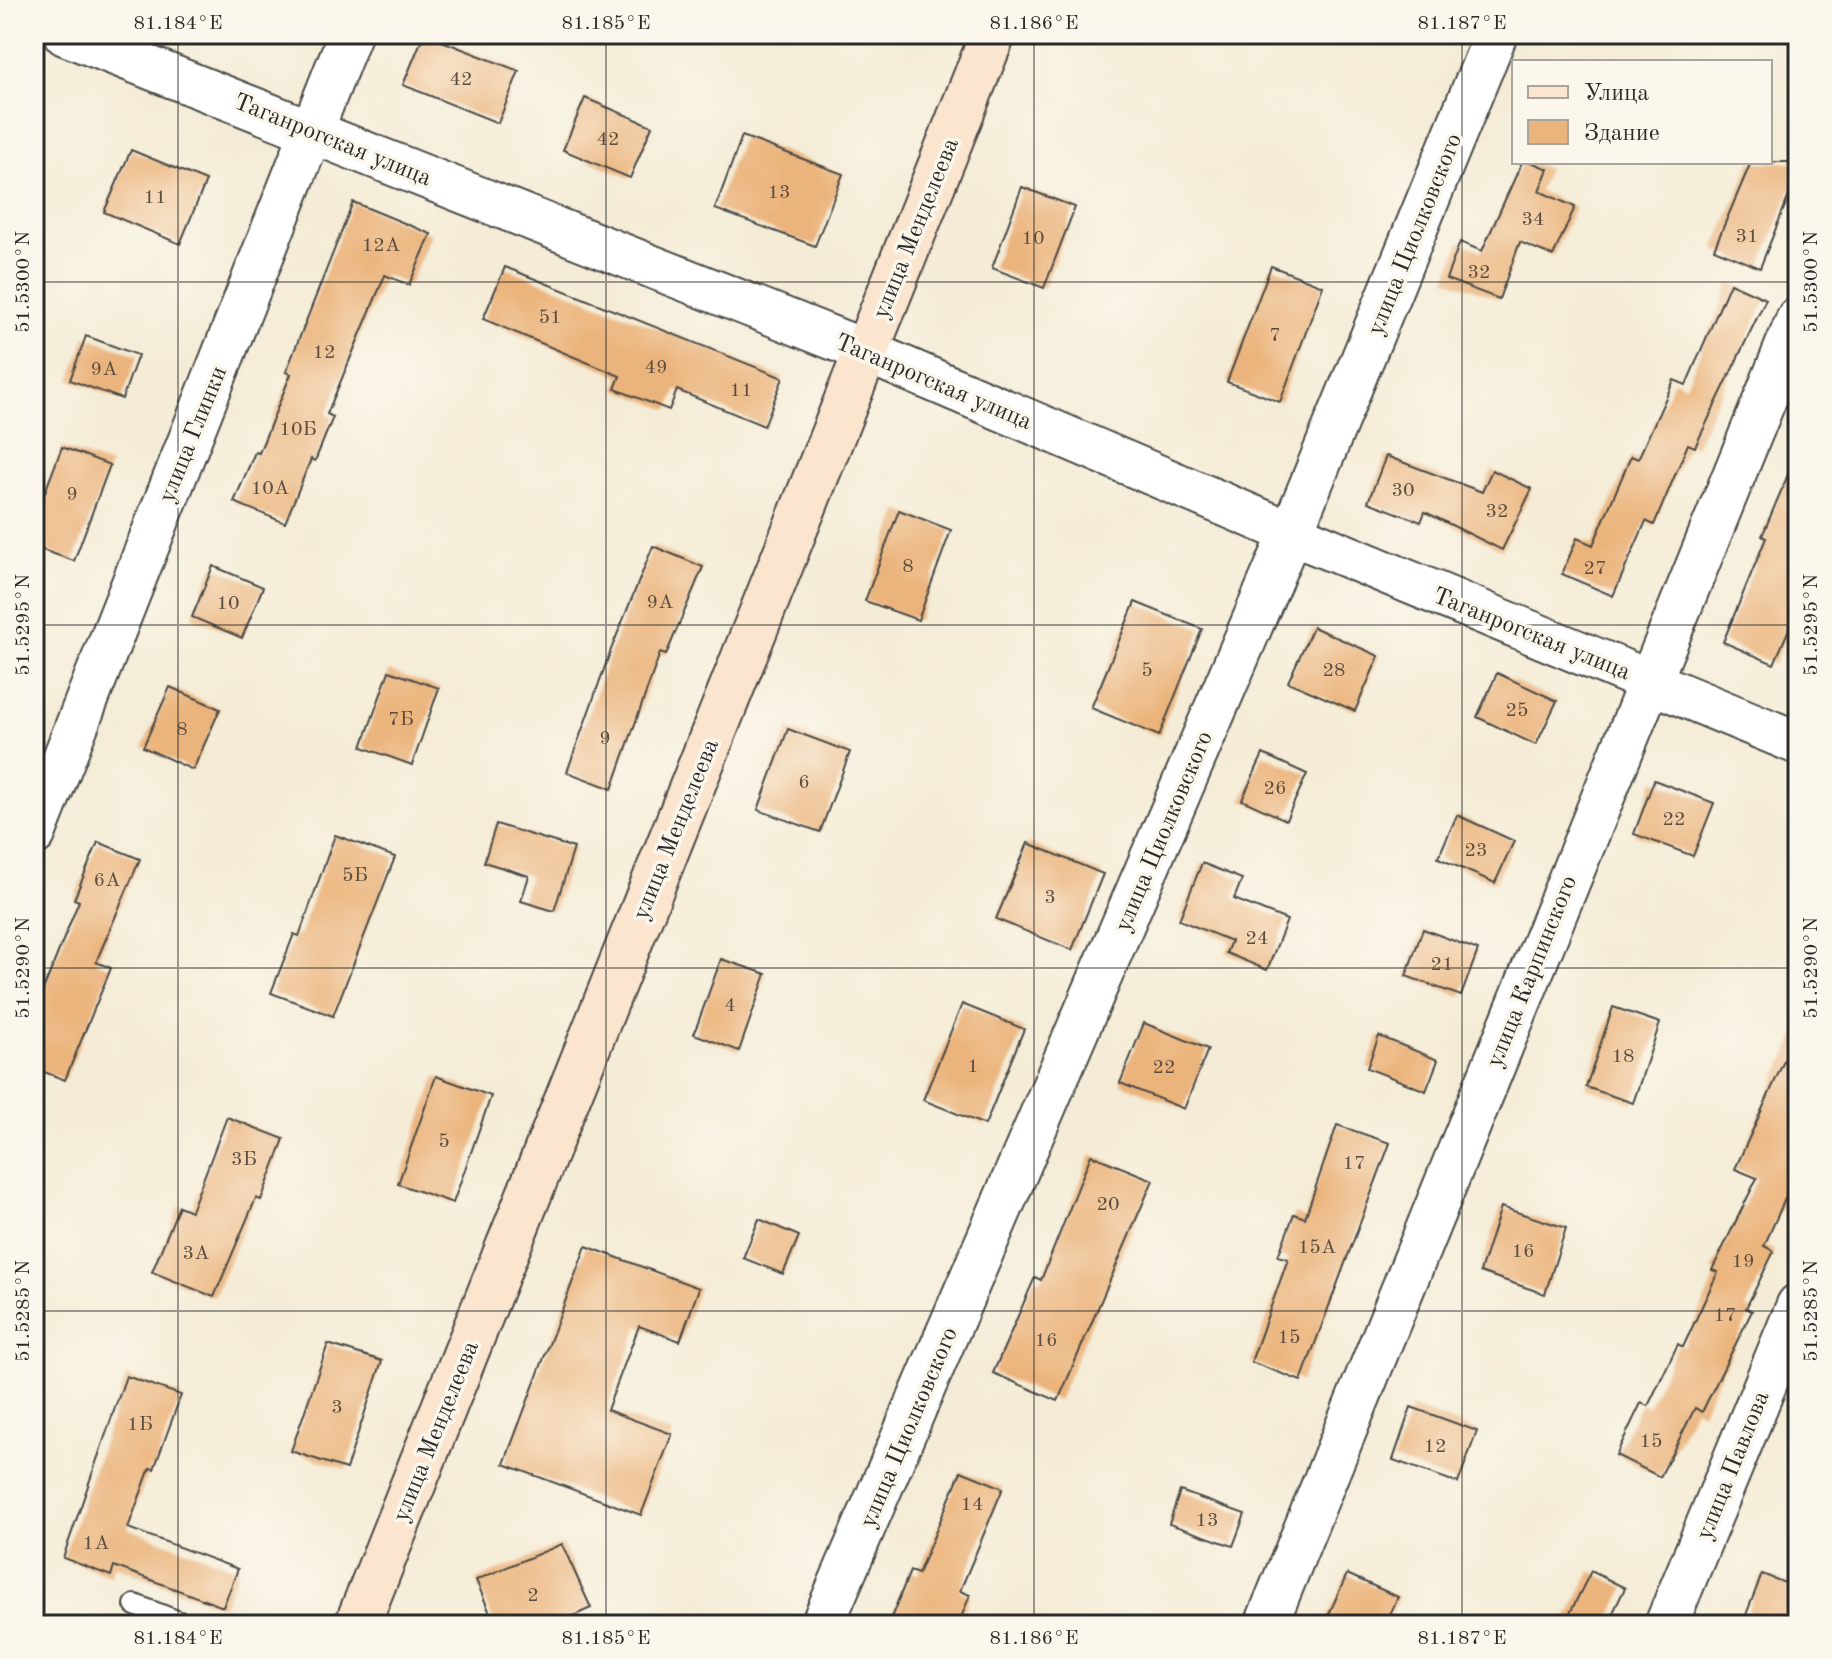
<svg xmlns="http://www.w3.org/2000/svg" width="1832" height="1659" font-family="'Old Standard TT',serif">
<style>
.building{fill:#ebb47c}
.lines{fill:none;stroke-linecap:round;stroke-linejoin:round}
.lane-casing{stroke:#494845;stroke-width:24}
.street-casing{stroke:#494845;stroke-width:46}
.secondary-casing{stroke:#494845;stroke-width:48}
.lane{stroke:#fff;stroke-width:20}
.street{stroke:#fff;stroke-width:42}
.secondary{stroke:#fbe5cf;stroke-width:44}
.ticks{fill:none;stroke:#2b2b2b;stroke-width:2;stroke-opacity:0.45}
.labels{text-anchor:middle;stroke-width:7;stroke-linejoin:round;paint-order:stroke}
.number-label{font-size:20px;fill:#5b4d3f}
.street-label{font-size:24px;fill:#2b2b2b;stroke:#fbf7ec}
.neatline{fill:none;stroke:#2b2b2b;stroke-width:3}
.ticks-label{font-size:20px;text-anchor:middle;fill:#2b2b2b}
</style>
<rect width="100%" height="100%" fill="#fbf7ec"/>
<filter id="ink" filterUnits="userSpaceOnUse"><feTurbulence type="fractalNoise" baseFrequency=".0125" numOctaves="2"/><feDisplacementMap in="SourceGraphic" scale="16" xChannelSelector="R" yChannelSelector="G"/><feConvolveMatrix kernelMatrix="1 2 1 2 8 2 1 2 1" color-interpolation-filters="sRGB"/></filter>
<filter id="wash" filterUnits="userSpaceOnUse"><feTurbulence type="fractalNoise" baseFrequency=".006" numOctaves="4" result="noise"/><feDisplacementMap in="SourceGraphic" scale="32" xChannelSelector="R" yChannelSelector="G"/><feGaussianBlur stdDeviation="1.8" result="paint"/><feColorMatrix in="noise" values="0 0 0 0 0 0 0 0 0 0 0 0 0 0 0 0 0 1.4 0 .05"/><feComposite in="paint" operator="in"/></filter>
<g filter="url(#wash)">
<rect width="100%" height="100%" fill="#f4ecd6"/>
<g id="blocks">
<g class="building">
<polygon points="424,34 519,71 498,123 403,85"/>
<polygon points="585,98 652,126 630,178 563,150"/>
<polygon points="742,136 843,174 815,246 715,209"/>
<polygon points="131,150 206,181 180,244 104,212"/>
<polygon points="1522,162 1531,162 1548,169 1539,191 1575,207 1553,256 1520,242 1499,299 1446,279 1460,242 1482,251"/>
<polygon points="1751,162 1798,162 1798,173 1760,268 1714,249"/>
<polygon points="1022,187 1075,207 1044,288 992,268"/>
<polygon points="353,202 431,234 409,285 385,275 327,414 333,417 315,461 311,459 285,523 234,502 255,452 259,453 291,374 286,372"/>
<polygon points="1271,266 1323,286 1280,402 1227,382"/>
<polygon points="505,267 783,378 764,426 677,390 669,410 615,389 620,376 483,319"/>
<polygon points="1730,283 1766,299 1695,447 1688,444 1654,525 1646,521 1613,596 1562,574 1577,538 1593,545 1631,456 1638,459 1674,380 1686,385"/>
<polygon points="86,336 138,355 122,399 70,380"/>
<polygon points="62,447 110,465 74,561 34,547 34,521"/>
<polygon points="1798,451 1798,608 1774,664 1723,642 1766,538 1762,536"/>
<polygon points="1386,456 1482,492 1492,470 1532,489 1502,550 1425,512 1421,522 1368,502"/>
<polygon points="899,510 951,530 918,620 865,601"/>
<polygon points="653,546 703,567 666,655 660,653 612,789 567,772 612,647"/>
<polygon points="213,566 263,587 242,638 192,617"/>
<polygon points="1135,602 1202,629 1159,736 1091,708"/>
<polygon points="1313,627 1379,656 1355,711 1288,682"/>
<polygon points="389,671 439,688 412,765 362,747"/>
<polygon points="1497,673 1557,701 1536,745 1477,717"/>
<polygon points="170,687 220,709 193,770 143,747"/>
<polygon points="788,729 850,752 820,832 758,810"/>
<polygon points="1263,754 1307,774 1286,820 1242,800"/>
<polygon points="1654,780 1714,803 1693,856 1634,834"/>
<polygon points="1457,815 1514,841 1495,883 1438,858"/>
<polygon points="496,824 574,848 554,911 521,901 529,876 484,862"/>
<polygon points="335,835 395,857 333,1016 271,993 294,934 299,936"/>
<polygon points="98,842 140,859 96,962 111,968 65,1080 34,1068 34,1012 79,901 74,899"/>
<polygon points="1028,843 1103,874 1072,950 996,919"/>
<polygon points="1202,863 1242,879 1234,899 1287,920 1267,970 1226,953 1231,941 1179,920"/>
<polygon points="1423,929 1478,950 1461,996 1406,976"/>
<polygon points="721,959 766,974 739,1051 694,1034"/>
<polygon points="962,1004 1024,1029 985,1125 923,1100"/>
<polygon points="1613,1007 1660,1023 1633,1103 1586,1087"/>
<polygon points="1144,1023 1208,1049 1184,1109 1120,1083"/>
<polygon points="1798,1030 1798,1170 1764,1246 1774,1251 1746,1308 1752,1311 1702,1412 1695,1408 1660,1477 1616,1455 1641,1403 1648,1406 1678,1344 1683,1347 1718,1272 1712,1270 1757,1178 1735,1169"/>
<polygon points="1379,1036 1438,1060 1426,1091 1367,1068"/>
<polygon points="436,1076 491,1096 453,1203 398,1184"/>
<polygon points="227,1117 284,1139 261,1200 256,1198 214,1297 152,1272 179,1206 191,1211"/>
<polygon points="1337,1125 1390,1143 1301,1381 1251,1362 1288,1259 1278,1256 1294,1214 1305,1218"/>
<polygon points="1091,1155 1153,1180 1058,1401 993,1373 1035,1277 1041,1280"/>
<polygon points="1501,1207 1566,1228 1545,1294 1480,1272"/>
<polygon points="759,1219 799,1236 783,1274 743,1258"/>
<polygon points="586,1246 699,1288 680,1341 639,1326 607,1410 672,1434 641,1515 504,1464"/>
<polygon points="328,1344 382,1361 346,1469 291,1451"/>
<polygon points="126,1376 181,1395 154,1469 150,1468 128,1528 238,1569 223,1607 114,1566 111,1576 63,1558"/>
<polygon points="1411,1407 1477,1431 1458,1483 1393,1460"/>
<polygon points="961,1471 1003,1488 960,1591 970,1595 958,1625 888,1625 910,1571 918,1574"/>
<polygon points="1180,1491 1245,1514 1233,1546 1169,1524"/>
<polygon points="562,1544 591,1608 553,1625 495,1625 476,1580"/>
<polygon points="1591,1571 1625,1588 1607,1625 1564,1625"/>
<polygon points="1347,1574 1398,1597 1385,1625 1324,1625"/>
<polygon points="1762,1574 1798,1588 1798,1625 1742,1625"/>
</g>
</g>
</g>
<g filter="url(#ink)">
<use href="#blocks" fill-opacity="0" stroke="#494845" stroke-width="2"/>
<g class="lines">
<defs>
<polyline id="lane" points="135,1605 187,1625"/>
<g id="street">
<polyline points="65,34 865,351 1291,533 1798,743"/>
<polyline points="34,834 350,34"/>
<polyline points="822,1625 1291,533 1496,34"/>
<polyline points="1266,1625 1798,318"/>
<polyline points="1666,1625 1798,1305"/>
</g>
<polyline id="secondary" points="357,1625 993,34"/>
</defs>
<use href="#lane" class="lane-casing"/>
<use href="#street" class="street-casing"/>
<use href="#secondary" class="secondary-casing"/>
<use href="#lane" class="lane"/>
<use href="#street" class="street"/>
<use href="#secondary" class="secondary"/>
</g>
</g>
<path class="ticks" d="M 178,34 L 178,1625M 606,34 L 606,1625M 1034,34 L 1034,1625M 1462,34 L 1462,1625M 34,282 L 1798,282M 34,625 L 1798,625M 34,968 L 1798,968M 34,1311 L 1798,1311"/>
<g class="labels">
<g class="number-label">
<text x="461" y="85">42</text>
<text x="608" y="145">42</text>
<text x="779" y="198">13</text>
<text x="155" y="203">11</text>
<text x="1533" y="225">34</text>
<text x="1747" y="242">31</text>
<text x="1033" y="244">10</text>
<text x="381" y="251">12А</text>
<text x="1479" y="278">32</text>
<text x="550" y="323">51</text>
<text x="1275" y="341">7</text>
<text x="324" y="358">12</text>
<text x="656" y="373">49</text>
<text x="104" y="375">9А</text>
<text x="741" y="396">11</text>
<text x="298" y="435">10Б</text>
<text x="270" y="494">10А</text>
<text x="1403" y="496">30</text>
<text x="72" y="500">9</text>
<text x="1497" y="517">32</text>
<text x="908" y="572">8</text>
<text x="1595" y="574">27</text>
<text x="660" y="608">9А</text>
<text x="228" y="609">10</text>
<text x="1147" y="676">5</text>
<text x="1334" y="676">28</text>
<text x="1517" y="716">25</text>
<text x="401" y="725">7Б</text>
<text x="182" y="735">8</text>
<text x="605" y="744">9</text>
<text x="804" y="788">6</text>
<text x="1275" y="794">26</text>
<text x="1674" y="825">22</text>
<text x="1476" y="856">23</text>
<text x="355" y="881">5Б</text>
<text x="107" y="886">6А</text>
<text x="1050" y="903">3</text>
<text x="1257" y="944">24</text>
<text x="1442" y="970">21</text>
<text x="730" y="1011">4</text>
<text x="1623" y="1062">18</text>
<text x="973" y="1072">1</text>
<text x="1164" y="1073">22</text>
<text x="444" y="1147">5</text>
<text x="244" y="1165">3Б</text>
<text x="1354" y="1169">17</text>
<text x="1108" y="1210">20</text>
<text x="1317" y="1253">15А</text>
<text x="1523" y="1257">16</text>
<text x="196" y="1259">3А</text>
<text x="1743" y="1267">19</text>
<text x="1725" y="1321">17</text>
<text x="1289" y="1343">15</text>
<text x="1046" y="1346">16</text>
<text x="337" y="1413">3</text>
<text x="140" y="1430">1Б</text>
<text x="1651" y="1447">15</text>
<text x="1435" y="1452">12</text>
<text x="972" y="1510">14</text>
<text x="1207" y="1526">13</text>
<text x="96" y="1549">1А</text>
<text x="533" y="1601">2</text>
</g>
<g class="street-label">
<text transform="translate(333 139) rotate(22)" y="8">Таганрогская улица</text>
<text transform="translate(915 228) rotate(-68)" y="8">улица Менделеева</text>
<text transform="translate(1414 234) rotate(-68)" y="8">улица Циолковского</text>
<text transform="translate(934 381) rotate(23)" y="8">Таганрогская улица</text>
<text transform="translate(192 434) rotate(-68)" y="8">улица Глинки</text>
<text transform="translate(1532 633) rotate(22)" y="8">Таганрогская улица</text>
<text transform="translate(675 829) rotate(-68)" y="8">улица Менделеева</text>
<text transform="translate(1163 831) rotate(-67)" y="8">улица Циолковского</text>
<text transform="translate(1531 971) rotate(-68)" y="8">улица Карпинского</text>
<text transform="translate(908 1427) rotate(-67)" y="8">улица Циолковского</text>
<text transform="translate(435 1431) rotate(-68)" y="8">улица Менделеева</text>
<text transform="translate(1732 1465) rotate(-68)" y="8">улица Павлова</text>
</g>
</g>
<rect width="1832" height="1659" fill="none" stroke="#fbf7ec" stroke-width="88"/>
<rect x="1512" y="60" width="260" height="104" fill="#fbf7ec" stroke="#a8a59f" stroke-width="2"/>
<rect x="1528" y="86" width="40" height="12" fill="#fbe5cf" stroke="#a8a59f" stroke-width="2"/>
<text x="1584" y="100" font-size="24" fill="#2b2b2b">Улица</text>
<rect x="1528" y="120" width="40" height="24" fill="#ebb47c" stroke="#a8a59f" stroke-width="2"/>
<text x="1584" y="140" font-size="24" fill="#2b2b2b">Здание</text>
<rect x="44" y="44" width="1744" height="1571" class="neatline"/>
<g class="ticks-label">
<text x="178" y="29">81.184°E</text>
<text x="606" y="29">81.185°E</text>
<text x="1034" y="29">81.186°E</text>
<text x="1462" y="29">81.187°E</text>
<text transform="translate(22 282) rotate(-90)" y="7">51.5300°N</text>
<text transform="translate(1810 282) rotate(-90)" y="7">51.5300°N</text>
<text transform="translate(22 625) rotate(-90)" y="7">51.5295°N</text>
<text transform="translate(1810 625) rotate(-90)" y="7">51.5295°N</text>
<text transform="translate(22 968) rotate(-90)" y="7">51.5290°N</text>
<text transform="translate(1810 968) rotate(-90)" y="7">51.5290°N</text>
<text transform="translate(22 1311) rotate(-90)" y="7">51.5285°N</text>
<text transform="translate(1810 1311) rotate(-90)" y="7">51.5285°N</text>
<text x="178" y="1644">81.184°E</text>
<text x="606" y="1644">81.185°E</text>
<text x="1034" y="1644">81.186°E</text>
<text x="1462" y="1644">81.187°E</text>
</g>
</svg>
